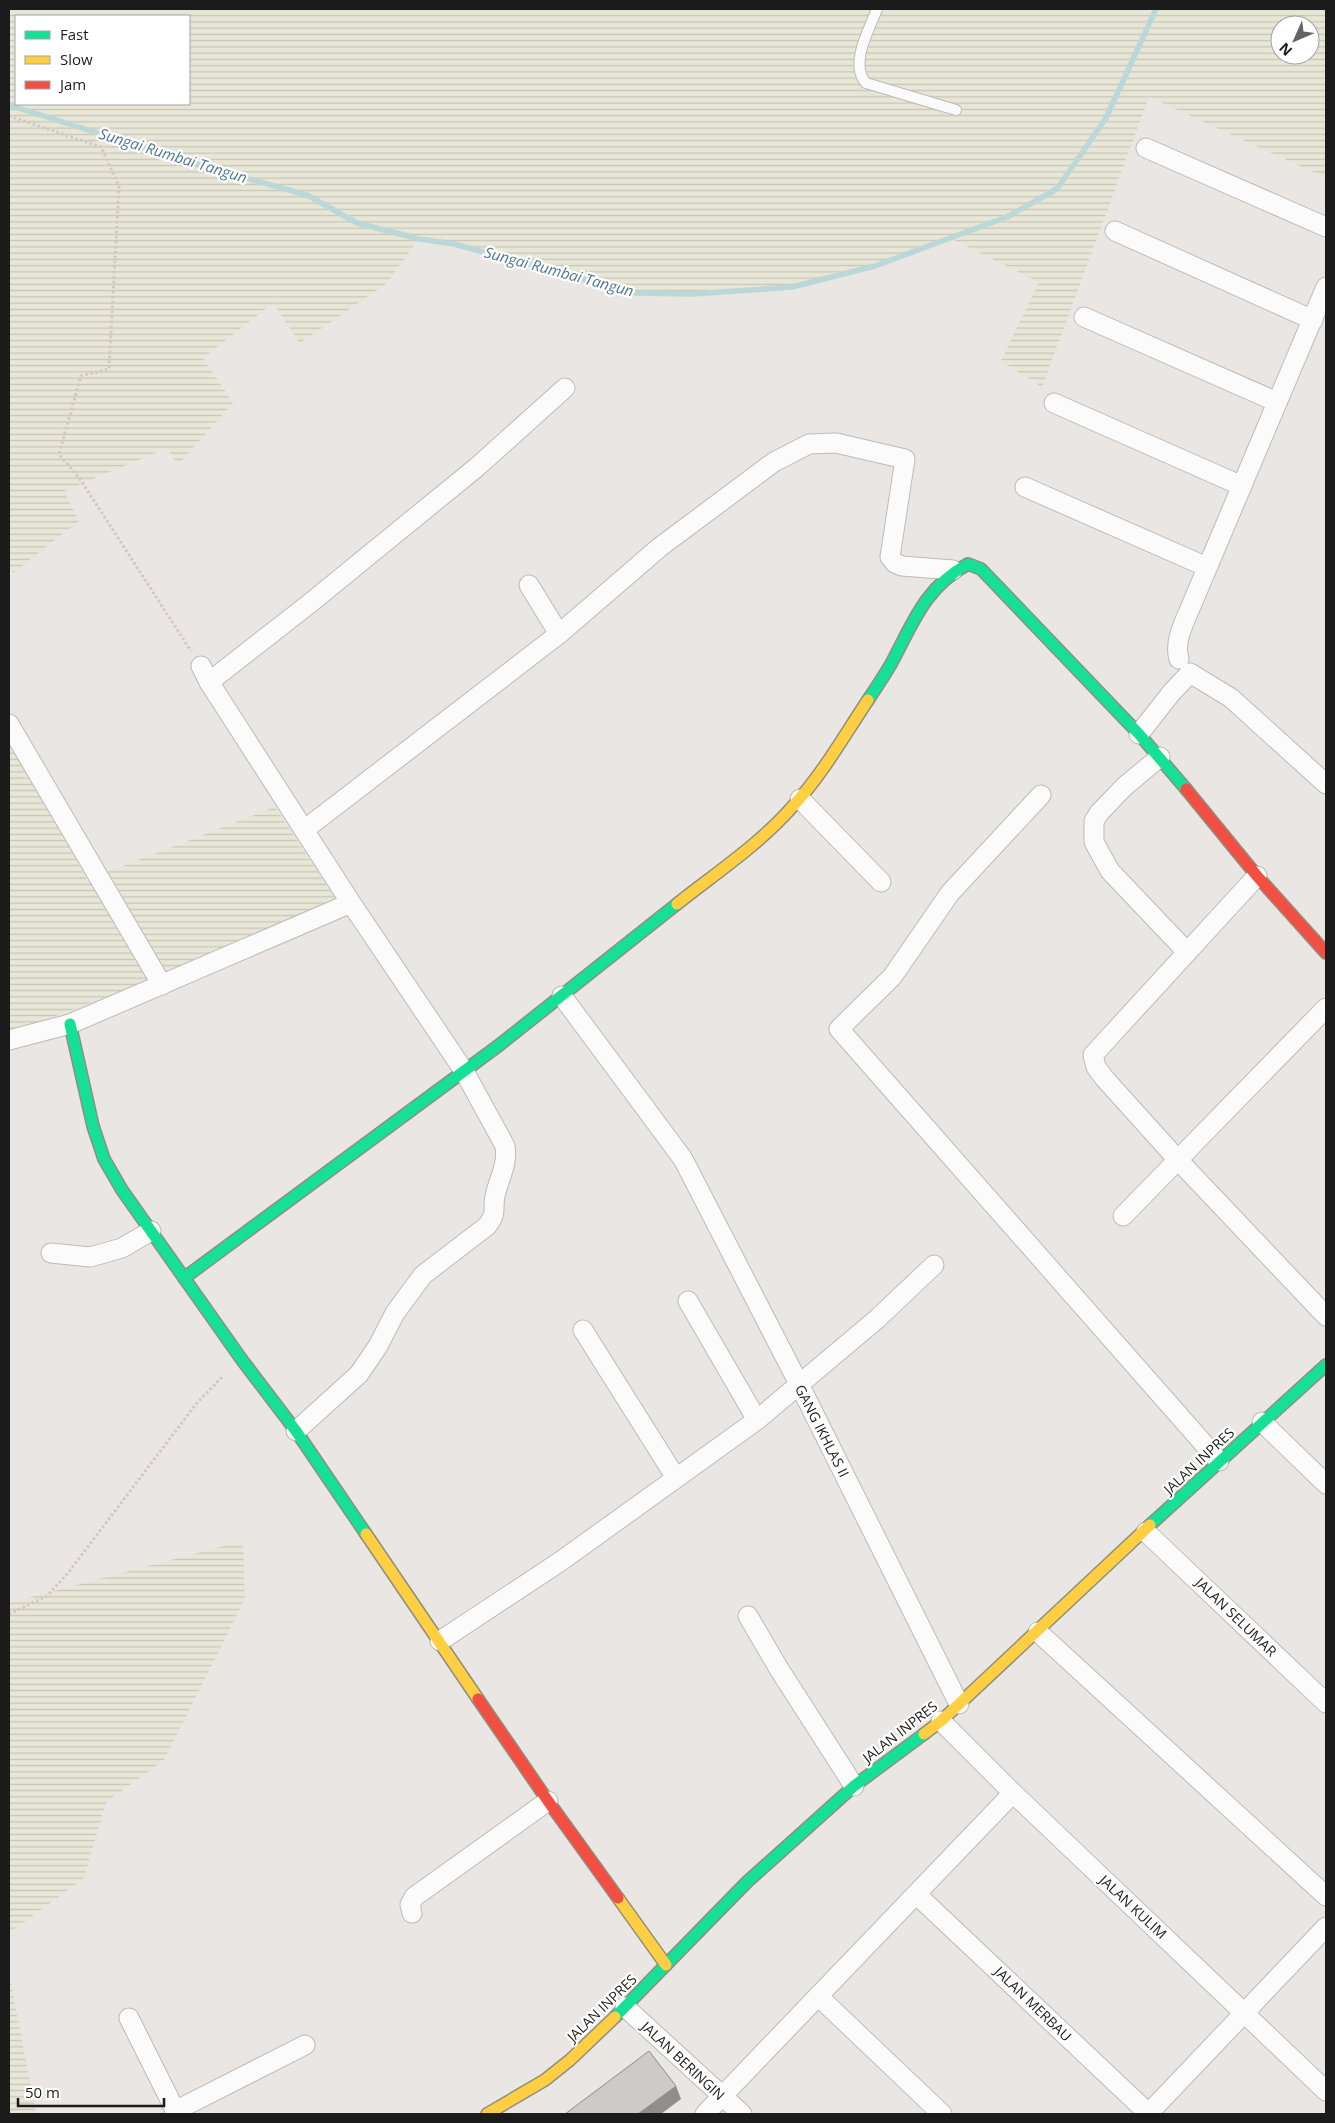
<svg xmlns="http://www.w3.org/2000/svg" width="1335" height="2123" font-family="'Open Sans',sans-serif">
<style>
.farmland{fill:url(#farmland-rules);fill-rule:evenodd}
.lines{fill:none;stroke-linecap:round;stroke-linejoin:round}
.stream{stroke:#bbd7d8;stroke-width:5.5}
.lane-casing{stroke:#bcbbba;stroke-width:12}
.street-casing{stroke:#bcbbba;stroke-width:21}
.fast-casing{stroke:#908f7e;stroke-width:14}
.slow-casing{stroke:#908f7e;stroke-width:14}
.jam-casing{stroke:#908f7e;stroke-width:14}
.path{stroke:#d3c6c7;stroke-width:3;stroke-dasharray:2.5 2.5;stroke-linecap:butt}
.lane{stroke:#fcfbfb;stroke-width:10}
.street{stroke:#fcfbfb;stroke-width:19}
.fast{stroke:#16e098;stroke-width:11}
.slow{stroke:#ffcf43;stroke-width:11}
.jam{stroke:#f24e42;stroke-width:11}
.shaded-wall{fill:#908d8d}
.building{fill:#cecac9;stroke:#908d8d}
.labels{text-anchor:middle;stroke-width:4.5;stroke-linejoin:round;paint-order:stroke}
.street-label{font-size:14px;fill:#1b1b1b;stroke:#fff}
.water-label{font-size:15px;font-style:italic;fill:#4d7890;stroke:#fff}
</style>
<defs>
<pattern id="farmland-rules" width="6" height="5" patternUnits="userSpaceOnUse" patternTransform="scale(1.25)"><rect width="6" height="5" fill="#e8e6d7"/><path d="M0 2.5h6" fill="none" stroke="#c6c5b8"/></pattern>
</defs>
<rect width="100%" height="100%" fill="#e9e6e3"/>
<g class="farmland">
<path d="M 9,9 L 1326,9 L 1326,178 L 1149,97 L 1042,387 L 1001,361 L 1039,282 L 950,238 L 875,266 L 792,287 L 693,294 L 634,293 L 454,244 L 419,239 L 386,284 L 300,343 L 273,303 L 203,358 L 233,403 L 178,465 L 167,448 L 64,491 L 79,521 L 13,573 L 9,566 ZM 16,16 L 189,16 L 189,104 L 16,104 ZM 1280,25 L 1310,25 L 1310,55 L 1280,55 Z"/>
<polygon points="9,736 87,880 275,807 338,903 144,982 9,1034"/>
<polygon points="243,1541 245,1599 164,1760 106,1802 84,1878 9,1933 9,1603"/>
<polygon points="9,1973 36,2114 9,2114"/>
</g>
<g class="lines">
<polyline class="stream" points="9,105 192,163 307,195 357,223 419,239 454,244 634,293 693,294 792,287 875,266 950,238 1007,217 1057,189 1106,118 1156,9"/>
<defs>
<path id="lane" d="M 877,9 C 869,30 849,64 866,83 L 956,110"/>
<g id="street">
<polyline points="1146,148 1326,227"/>
<polyline points="1115,231 1313,320"/>
<polyline points="1084,317 1277,402"/>
<polyline points="1054,403 1242,486"/>
<polyline points="1025,487 1207,567"/>
<polyline points="529,585 559,634"/>
<path d="M 1179,659 C 1173,640 1187,617 1194,599 L 1326,287"/>
<path d="M 201,666 L 209,682 L 351,903 L 464,1071 L 505,1146 C 508,1165 499,1178 495,1196 C 492,1211 498,1211 487,1226 L 423,1275 L 395,1313 L 378,1346 L 359,1374 L 296,1431"/>
<polyline points="209,682 309,604 477,467 565,388"/>
<polyline points="9,724 162,985"/>
<polyline points="1139,734 1172,692 1190,673 1231,698 1326,784"/>
<polyline points="1160,757 1125,786 1099,813 1094,821 1094,842 1110,871 1187,952"/>
<polyline points="1041,795 950,893 892,977 839,1029 1219,1461"/>
<polyline points="800,799 881,882"/>
<polyline points="304,830 559,634 660,547 774,462 809,444 836,443 905,459 890,557 895,563 902,566 953,570"/>
<polyline points="1257,876 1093,1055 1096,1067 1105,1079 1178,1160 1326,1316"/>
<polyline points="562,996 683,1159 799,1384 959,1704"/>
<polyline points="9,1040 70,1024 351,903"/>
<polyline points="1123,1216 1326,1008"/>
<polyline points="51,1253 90,1257 122,1248 151,1231"/>
<polyline points="688,1301 757,1420"/>
<polyline points="583,1330 676,1478"/>
<polyline points="1262,1422 1326,1484"/>
<polyline points="1146,1532 1326,1703"/>
<polyline points="748,1616 779,1669 854,1786"/>
<polyline points="1038,1632 1326,1896"/>
<polyline points="440,1641 561,1561 757,1420 877,1319 934,1265"/>
<polyline points="941,1721 1013,1793 1326,2091"/>
<polyline points="916,1894 1149,2114"/>
<polyline points="412,1913 410,1905 414,1897 548,1801"/>
<polyline points="818,1996 942,2114"/>
<polyline points="625,2007 742,2114"/>
<polyline points="129,2018 177,2114"/>
<polyline points="175,2111 305,2045"/>
<polyline points="705,2114 1013,1793"/>
<polyline points="1148,2114 1326,1927"/>
</g>
<g id="fast">
<path d="M 868,700 C 876,688 884,676 891,664 C 913,623 925,587 968,564 L 981,569 L 1139,734 L 1186,789"/>
<polyline points="70,1024 93,1126 104,1159 122,1190 242,1360 296,1431 366,1534"/>
<polyline points="184,1278 498,1046 677,904"/>
<polyline points="1150,1525 1326,1365"/>
<polyline points="615,2017 747,1882 854,1786 924,1734"/>
</g>
<g id="slow">
<path d="M 677,904 C 716,873 760,844 793,806 C 822,775 844,736 868,700"/>
<polyline points="366,1534 478,1699"/>
<polyline points="924,1734 941,1721 1150,1525"/>
<polyline points="618,1898 666,1965"/>
<polyline points="487,2114 545,2080 570,2060 615,2017"/>
</g>
<g id="jam">
<polyline points="1186,789 1257,876 1326,953"/>
<polyline points="478,1699 548,1801 618,1898"/>
</g>
</defs>
<use href="#lane" class="lane-casing"/>
<use href="#street" class="street-casing"/>
<use href="#fast" class="fast-casing"/>
<use href="#slow" class="slow-casing"/>
<use href="#jam" class="jam-casing"/>
<g class="path">
<polyline points="9,116 101,147 119,186 109,369 81,376 59,454 80,479 191,651"/>
<polyline points="9,1614 47,1596 68,1573 196,1404 224,1375"/>
</g>
<use href="#lane" class="lane"/>
<use href="#street" class="street"/>
<use href="#fast" class="fast"/>
<use href="#slow" class="slow"/>
<use href="#jam" class="jam"/>
</g>
<polygon class="shaded-wall" points="676,2086 681,2099 661,2114 638,2114"/>
<polygon class="building" points="649,2051 676,2086 638,2114 565,2114"/>
<g class="labels">
<g class="street-label">
<text transform="translate(822 1431) rotate(63)" y="5">GANG IKHLAS II</text>
<text transform="translate(1199 1461) rotate(-43)" y="5">JALAN INPRES</text>
<text transform="translate(1236 1617) rotate(44)" y="5">JALAN SELUMAR</text>
<text transform="translate(900 1732) rotate(-38)" y="5">JALAN INPRES</text>
<text transform="translate(1133 1907) rotate(43)" y="5">JALAN KULIM</text>
<text transform="translate(1033 2004) rotate(44)" y="5">JALAN MERBAU</text>
<text transform="translate(602 2008) rotate(-44)" y="5">JALAN INPRES</text>
<text transform="translate(683 2061) rotate(43)" y="5">JALAN BERINGIN</text>
</g>
<g class="water-label">
<text transform="translate(173 156) rotate(17)" y="5">Sungai Rumbai Tangun</text>
<text transform="translate(559 272) rotate(15)" y="5">Sungai Rumbai Tangun</text>
</g>
</g>
<rect width="1335" height="2123" fill="none" stroke="#1b1b1b" stroke-width="20"/>
<rect x="15" y="15" width="175" height="90" fill="#ffffff" stroke="#a4a4a4"/>
<rect x="25" y="31" width="25" height="8" fill="#16e098" stroke="#a4a4a4"/>
<text x="60" y="40" font-size="15" fill="#1b1b1b">Fast</text>
<rect x="25" y="56" width="25" height="8" fill="#ffcf43" stroke="#a4a4a4"/>
<text x="60" y="65" font-size="15" fill="#1b1b1b">Slow</text>
<rect x="25" y="81" width="25" height="8" fill="#f24e42" stroke="#a4a4a4"/>
<text x="60" y="90" font-size="15" fill="#1b1b1b">Jam</text>
<g transform="translate(1295 40) rotate(225)"><circle r="24" fill="#ffffff" stroke="#a4a4a4"/>
<path d="M0-4L9 19L0 12L-9 19Z" fill="#636261"/>
<text y="-8" font-size="14" font-weight="bold" text-anchor="middle" fill="#1b1b1b">N</text>
</g>
<path d="M18 2098v8h146v-8" fill="none" stroke="#1b1b1b" stroke-width="2.5"/>
<text x="25" y="2098" font-size="15" fill="#1b1b1b" stroke="#ffffff" stroke-width="4" paint-order="stroke">50 m</text>
</svg>
